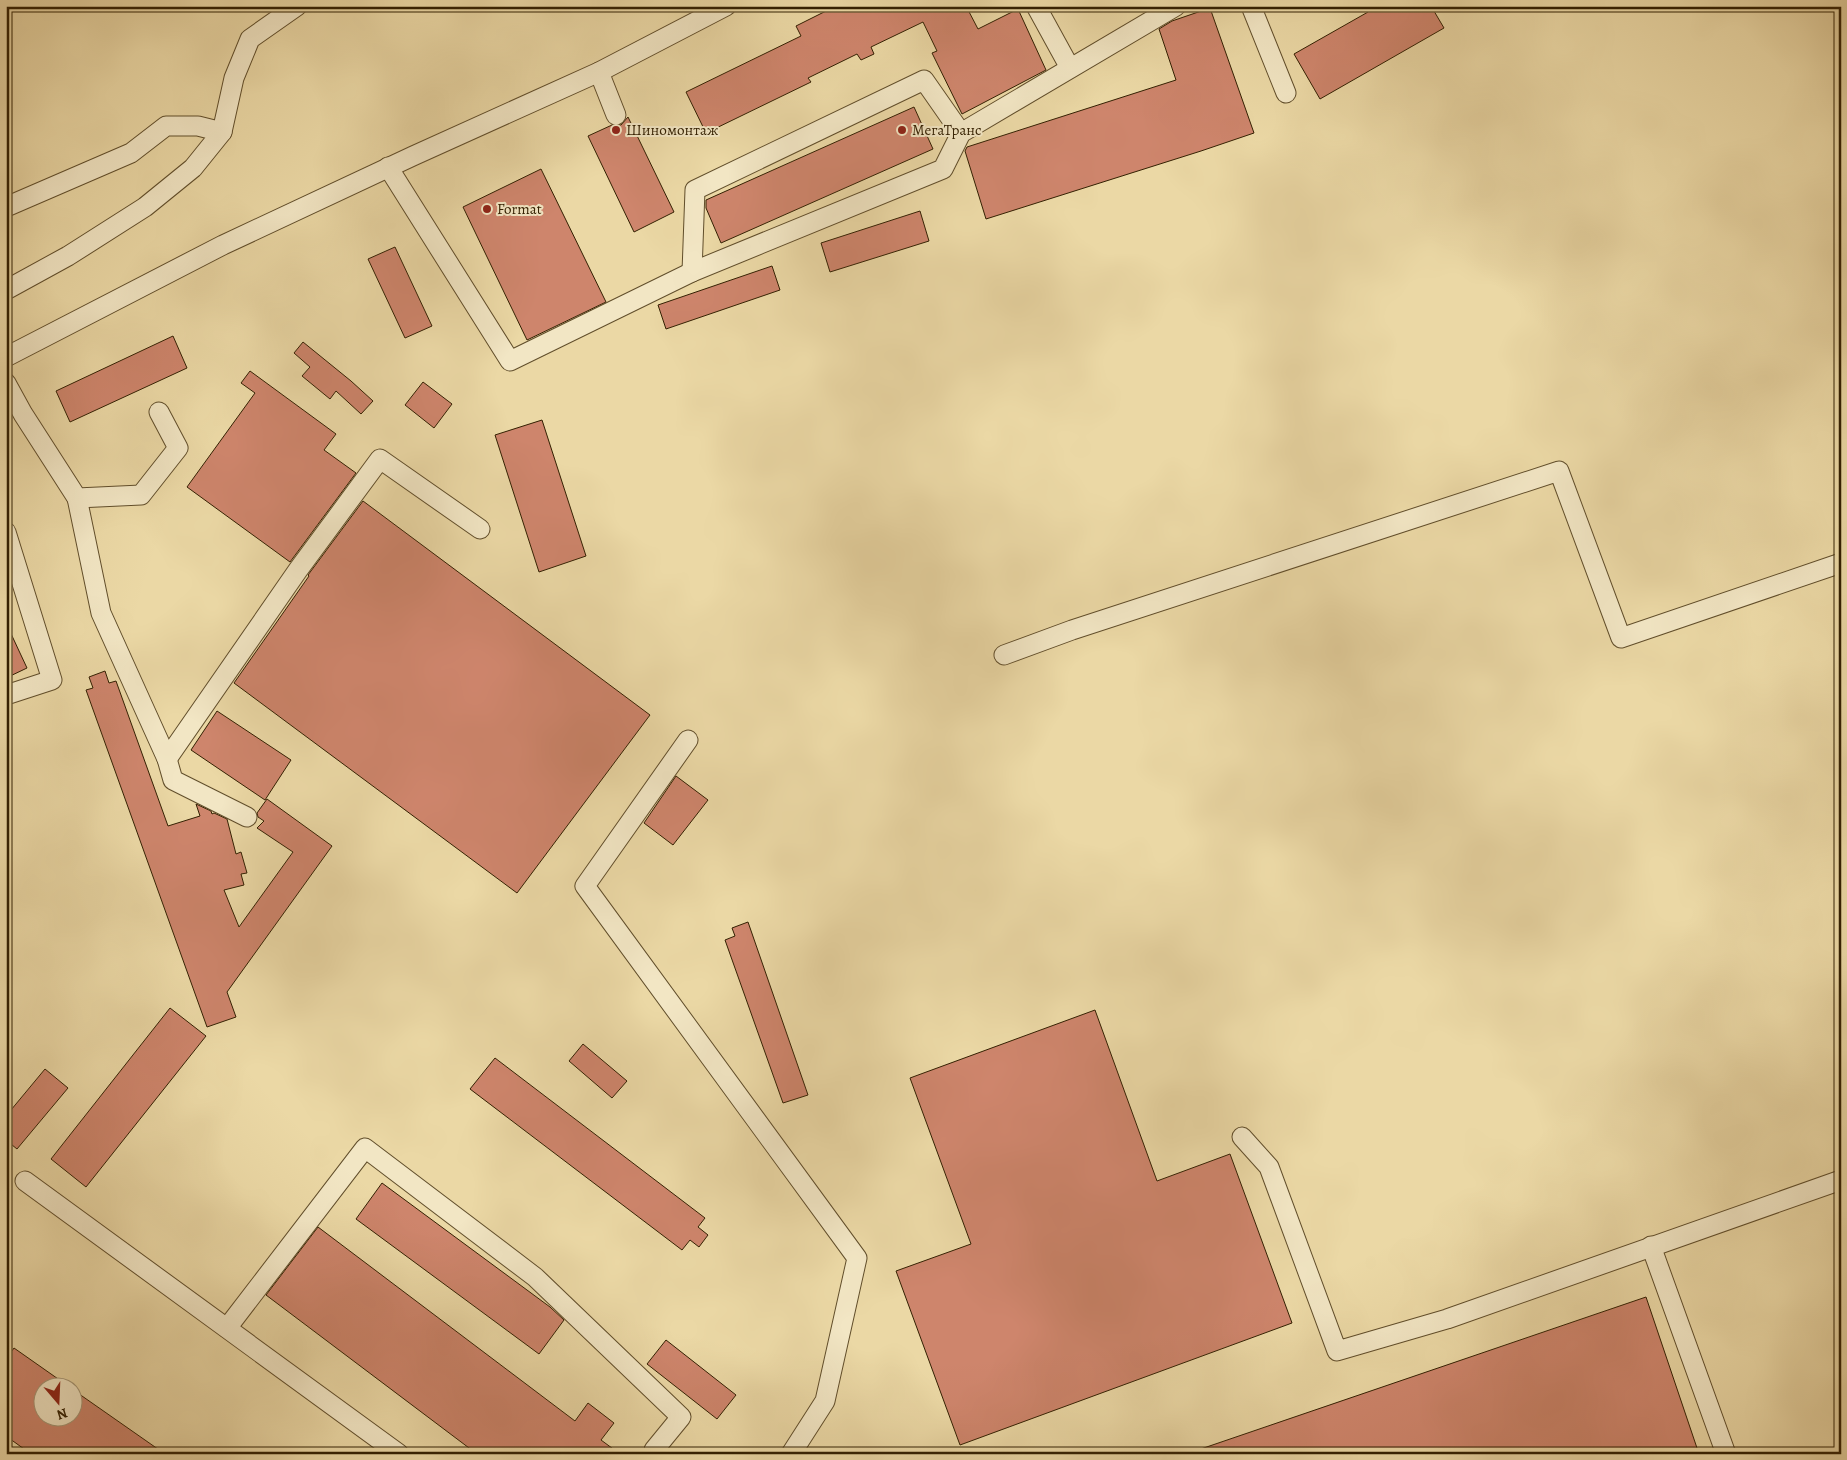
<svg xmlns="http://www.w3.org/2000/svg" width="1847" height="1460" font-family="Alegreya,serif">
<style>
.building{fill:#ce856c;stroke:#332002}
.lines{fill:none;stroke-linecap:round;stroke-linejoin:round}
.minor-casing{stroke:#614e2b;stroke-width:21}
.minor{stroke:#f2e6c4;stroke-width:19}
.poi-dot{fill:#8f2418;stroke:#f2e6c4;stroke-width:2}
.labels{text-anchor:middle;stroke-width:4;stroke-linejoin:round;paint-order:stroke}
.poi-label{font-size:15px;fill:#332002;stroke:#f2e6c4;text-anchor:start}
</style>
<rect width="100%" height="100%" fill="#ebd8a5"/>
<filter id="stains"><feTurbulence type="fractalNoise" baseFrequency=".004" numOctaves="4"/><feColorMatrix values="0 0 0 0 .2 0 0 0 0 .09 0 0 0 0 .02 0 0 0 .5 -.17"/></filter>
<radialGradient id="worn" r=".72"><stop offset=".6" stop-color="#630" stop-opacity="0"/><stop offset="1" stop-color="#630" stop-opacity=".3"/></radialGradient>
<g class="building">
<polygon points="836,6 966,6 978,29 1018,9 1046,70 962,114 932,53 937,51 923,22 871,47 874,54 861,60 857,54 808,78 811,82 706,133 686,92 801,36 796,26"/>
<polygon points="1364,6 1431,6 1444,28 1320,99 1294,54 1368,12"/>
<polygon points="1210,8 1254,133 1201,151 986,219 965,151 967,147 1176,80 1159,29 1172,21"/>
<polygon points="914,107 933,149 721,243 706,208 706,200"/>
<polygon points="628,117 674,212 634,232 588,136 612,125 621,125"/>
<polygon points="541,169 606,302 527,340 463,207"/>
<polygon points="920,211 929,241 830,272 821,243"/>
<polygon points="395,247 432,326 405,338 368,259"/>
<polygon points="772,266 780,290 666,329 658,305"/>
<polygon points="173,336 187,368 70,422 56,391"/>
<polygon points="303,342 351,381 373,401 361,414 336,391 330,399 302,376 310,367 294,353"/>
<polygon points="250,371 336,434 324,450 356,473 290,562 187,487 255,393 241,383"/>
<polygon points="423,382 452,404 434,428 405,405"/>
<polygon points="542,420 586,556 539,572 495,435"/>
<polygon points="363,501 650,715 517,893 234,683 309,576 308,575"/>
<polygon points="6,623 27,668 6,678"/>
<polygon points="105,671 109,683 116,681 168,826 200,816 196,804 211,811 212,814 214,813 227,819 236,854 241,852 247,873 241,874 244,885 224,890 239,927 293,852 257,828 264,821 258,817 257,813 267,799 332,846 227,992 236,1017 207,1027 86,690 93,688 89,677"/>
<polygon points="217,711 291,760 265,800 191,750"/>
<polygon points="676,776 708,800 673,845 644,823"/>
<polygon points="748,922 808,1095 783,1103 725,940 735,936 732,928"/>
<polygon points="170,1008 206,1036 86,1187 51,1159"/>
<polygon points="1095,1010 1157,1181 1230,1154 1292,1323 960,1445 896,1271 971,1244 910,1078"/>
<polygon points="583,1044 627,1081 612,1098 569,1061"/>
<polygon points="495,1058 705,1218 698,1227 708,1235 699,1247 690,1240 682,1250 470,1089"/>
<polygon points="45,1069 68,1088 17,1149 6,1140 6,1116"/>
<polygon points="382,1183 550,1307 564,1320 539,1354 356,1219"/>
<polygon points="318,1227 575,1421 588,1403 614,1423 601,1440 620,1454 477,1454 266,1295"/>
<polygon points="1646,1297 1699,1454 1193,1454 1192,1452"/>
<polygon points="666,1340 736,1395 717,1419 647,1364"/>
<polygon points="14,1348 71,1388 42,1388 42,1418 72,1418 72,1389 165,1454 31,1454 6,1436 6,1359"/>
</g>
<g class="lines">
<defs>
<g id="minor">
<polyline points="1036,6 1070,68"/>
<polyline points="1251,6 1286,93"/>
<polyline points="599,72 616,115"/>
<polyline points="388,167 510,361 692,272 943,169 961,133 1176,6"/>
<polyline points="6,207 131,153 166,126 198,126 222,132"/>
<polyline points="692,272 695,190 924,80 961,133"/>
<polyline points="6,290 68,256 145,207 193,168 222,132 234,78 250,39 297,6"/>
<polyline points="6,357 223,245 413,156 599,72 726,6"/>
<polyline points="6,383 23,414 77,498 141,495 178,448 159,412"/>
<polyline points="77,498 101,613 167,759 173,780 247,817"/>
<polyline points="6,532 52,680 6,695"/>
<polyline points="1004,655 1072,630 1559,471 1621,638 1841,563"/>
<polyline points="688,740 585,886 857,1258 825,1401 791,1454"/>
<polyline points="167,759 298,570 380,459 480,529"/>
<polyline points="1242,1137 1269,1167 1337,1351 1447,1319 1841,1180"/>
<polyline points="25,1181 399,1454"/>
<polyline points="1651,1246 1726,1454"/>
<polyline points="227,1328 365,1148 535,1277 681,1417 654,1450 659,1454"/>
</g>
</defs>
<use href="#minor" class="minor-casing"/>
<use href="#minor" class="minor"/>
</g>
<g class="poi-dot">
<circle cx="616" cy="130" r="5"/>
<circle cx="902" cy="130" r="5"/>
<circle cx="487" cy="209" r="5"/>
</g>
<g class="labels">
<g class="poi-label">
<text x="626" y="135">Шиномонтаж</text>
<text x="912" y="135">МегаТранс</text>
<text x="497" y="214">Format</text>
</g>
</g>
<rect width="1847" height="1460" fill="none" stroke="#ebd8a5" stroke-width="25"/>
<rect x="8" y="8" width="1832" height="1445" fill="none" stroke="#332002" stroke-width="2.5"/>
<rect x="12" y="12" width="1822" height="1435" fill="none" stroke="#332002"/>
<g transform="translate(58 1402) rotate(161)"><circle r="24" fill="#f2e6c4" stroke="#a69776"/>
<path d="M0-4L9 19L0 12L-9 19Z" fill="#8f2418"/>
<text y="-8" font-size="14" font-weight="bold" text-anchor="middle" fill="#332002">N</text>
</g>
<rect width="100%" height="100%" filter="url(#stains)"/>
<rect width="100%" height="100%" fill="url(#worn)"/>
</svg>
